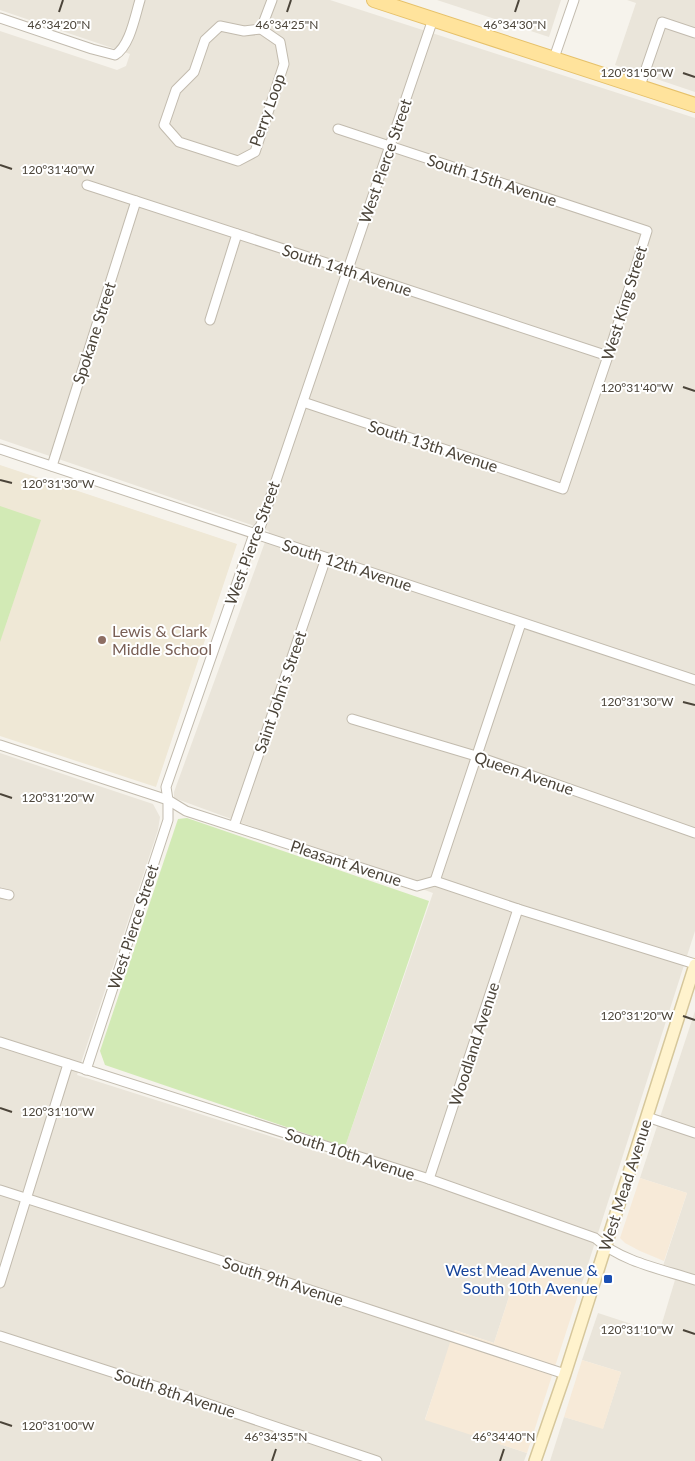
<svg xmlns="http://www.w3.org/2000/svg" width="695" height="1461" font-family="Lato,sans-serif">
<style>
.residential{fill:#eae5da}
.commercial{fill:#f7ead8}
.education{fill:#efe8d6}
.green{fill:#d2eab5}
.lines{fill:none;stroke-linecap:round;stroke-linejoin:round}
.street-casing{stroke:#c2bbae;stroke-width:11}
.secondary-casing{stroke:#d6c79b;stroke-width:14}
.primary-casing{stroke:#e6c16a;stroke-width:16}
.street{stroke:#fff;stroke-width:9}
.secondary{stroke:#fff3cd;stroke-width:11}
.primary{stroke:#ffe39c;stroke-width:14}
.ticks{fill:none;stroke:#4b4439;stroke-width:2}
.education-dot{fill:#8d6e63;stroke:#fff;stroke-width:2}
.transit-dot{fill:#1a4fb4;stroke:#fff;stroke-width:2}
.labels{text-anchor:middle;stroke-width:4;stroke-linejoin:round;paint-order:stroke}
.street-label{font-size:16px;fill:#4b4439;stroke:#fff}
.education-label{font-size:16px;fill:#785e54;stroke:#fff;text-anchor:start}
.transit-label{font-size:16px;fill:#164399;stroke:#fff;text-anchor:end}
.ticks-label{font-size:12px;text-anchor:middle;fill:#4b4439;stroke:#fff;stroke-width:4;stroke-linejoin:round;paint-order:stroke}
</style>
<rect width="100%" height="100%" fill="#f6f3ec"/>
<g class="residential">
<polygon points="0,0 330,0 695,118 695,931 582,1283 520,1263 494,1343 455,1330 425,1419 527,1453 524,1461 0,1461 0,753 153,804 160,817 158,830 77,1075 339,1158 345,1147 433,893 174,798 174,792 269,531 0,439 0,31 117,70 126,66 130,54 0,10"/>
<polygon points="437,0 561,0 549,37"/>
<polygon points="627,0 695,0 695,92 615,65 636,3"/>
<polygon points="695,1011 695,1461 550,1461 564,1417 603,1428 621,1372 582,1360 598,1313 659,1333 675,1280 660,1275 687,1193 640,1178"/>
</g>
<g class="commercial">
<polygon points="640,1178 687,1193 664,1261 640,1251 625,1243 620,1238"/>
<polygon points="520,1263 582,1283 527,1453 425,1420 454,1330 494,1343"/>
<polygon points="582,1360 621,1372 603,1429 564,1417"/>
</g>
<polygon class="education" points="0,465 237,544 156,787 0,736"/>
<g class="green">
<polygon points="0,506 41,520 0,642"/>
<polygon points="187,818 429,901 345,1147 105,1065 100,1051 178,819"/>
</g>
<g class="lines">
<defs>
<g id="street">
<path d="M 0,18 L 92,49 L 115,55 C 130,46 135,16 140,0"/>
<polygon points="220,26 244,31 261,29 280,42 284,64 255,152 238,161 179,142 164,125 176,90 194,72 205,40"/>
<polyline points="261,29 272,0"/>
<polyline points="554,58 574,0"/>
<polyline points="640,86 662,22 695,33"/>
<polyline points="87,185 348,270 608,356"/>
<polyline points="210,320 237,234"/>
<polyline points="303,402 563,489 608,356 647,231 338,129"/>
<polyline points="0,449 695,680"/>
<polyline points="52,466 136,201"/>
<polyline points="352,719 476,756 695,833"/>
<polyline points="0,745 168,800 186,811 417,886 435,881 518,909 695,964"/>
<polyline points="234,826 326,558"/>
<polyline points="435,881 521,623"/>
<polyline points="0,893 9,895"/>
<path d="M 0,1042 L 429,1179 L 595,1238 C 622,1262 661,1269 695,1280"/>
<polyline points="86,1070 168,820 168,800 166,787 254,534 261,525 433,19"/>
<polyline points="647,1117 695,1133"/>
<polyline points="429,1179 518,909"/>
<polyline points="0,1190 216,1259 565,1374"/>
<polyline points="0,1283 68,1064"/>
<polyline points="0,1336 158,1387 377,1461"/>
</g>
<polyline id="secondary" points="535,1461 565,1374 695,965"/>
<polyline id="primary" points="374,0 695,105"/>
</defs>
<use href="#street" class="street-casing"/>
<use href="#secondary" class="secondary-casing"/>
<use href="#primary" class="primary-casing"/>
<use href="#street" class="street"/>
<use href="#secondary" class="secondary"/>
<use href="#primary" class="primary"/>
</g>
<path class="ticks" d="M 59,12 L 63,0M 287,12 L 291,0M 515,12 L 519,0M 683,73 L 695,77M 0,165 L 12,169M 683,387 L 695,391M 0,480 L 12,483M 683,702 L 695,705M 0,794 L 12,798M 683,1016 L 695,1020M 0,1108 L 12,1112M 683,1330 L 695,1334M 0,1422 L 12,1426M 272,1461 L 276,1449M 500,1461 L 504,1449"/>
<circle class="education-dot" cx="102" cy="640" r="5"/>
<rect class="transit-dot" x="603" y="1274" width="10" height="10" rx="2.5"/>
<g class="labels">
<g class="street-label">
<text transform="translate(267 110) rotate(-70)" y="6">Perry Loop</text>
<text transform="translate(385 161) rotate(-71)" y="6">West Pierce Street</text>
<text transform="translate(492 180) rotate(18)" y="6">South 15th Avenue</text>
<text transform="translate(347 270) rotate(18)" y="6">South 14th Avenue</text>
<text transform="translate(624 303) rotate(-73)" y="6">West King Street</text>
<text transform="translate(94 333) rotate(-72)" y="6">Spokane Street</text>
<text transform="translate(433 446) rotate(18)" y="6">South 13th Avenue</text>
<text transform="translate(252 543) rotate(-70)" y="6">West Pierce Street</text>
<text transform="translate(347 565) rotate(18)" y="6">South 12th Avenue</text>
<text transform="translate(280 692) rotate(-71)" y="6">Saint John's Street</text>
<text transform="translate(524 773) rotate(19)" y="6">Queen Avenue</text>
<text transform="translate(346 863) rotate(18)" y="6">Pleasant Avenue</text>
<text transform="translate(133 927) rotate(-72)" y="6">West Pierce Street</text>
<text transform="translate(474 1044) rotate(-72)" y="6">Woodland Avenue</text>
<text transform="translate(350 1154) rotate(18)" y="6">South 10th Avenue</text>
<text transform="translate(625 1185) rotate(-72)" y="6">West Mead Avenue</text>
<text transform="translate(283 1281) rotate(18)" y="6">South 9th Avenue</text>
<text transform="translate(175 1393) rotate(18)" y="6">South 8th Avenue</text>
</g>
<g class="education-label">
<text x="112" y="637">Lewis &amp; Clark<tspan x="112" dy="18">Middle School</tspan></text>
</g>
<g class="transit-label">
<text x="598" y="1276">West Mead Avenue &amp;<tspan x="598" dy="18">South 10th Avenue</tspan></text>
</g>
</g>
<g class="ticks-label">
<text x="59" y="29">46°34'20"N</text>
<text x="287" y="29">46°34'25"N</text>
<text x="515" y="29">46°34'30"N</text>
<text x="637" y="77">120°31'50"W</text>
<text x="58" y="174">120°31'40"W</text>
<text x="637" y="392">120°31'40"W</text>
<text x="58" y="488">120°31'30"W</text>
<text x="637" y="706">120°31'30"W</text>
<text x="58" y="802">120°31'20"W</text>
<text x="637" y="1020">120°31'20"W</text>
<text x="58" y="1116">120°31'10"W</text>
<text x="637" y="1334">120°31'10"W</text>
<text x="58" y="1430">120°31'00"W</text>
<text x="276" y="1441">46°34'35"N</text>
<text x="504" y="1441">46°34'40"N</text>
</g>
</svg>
